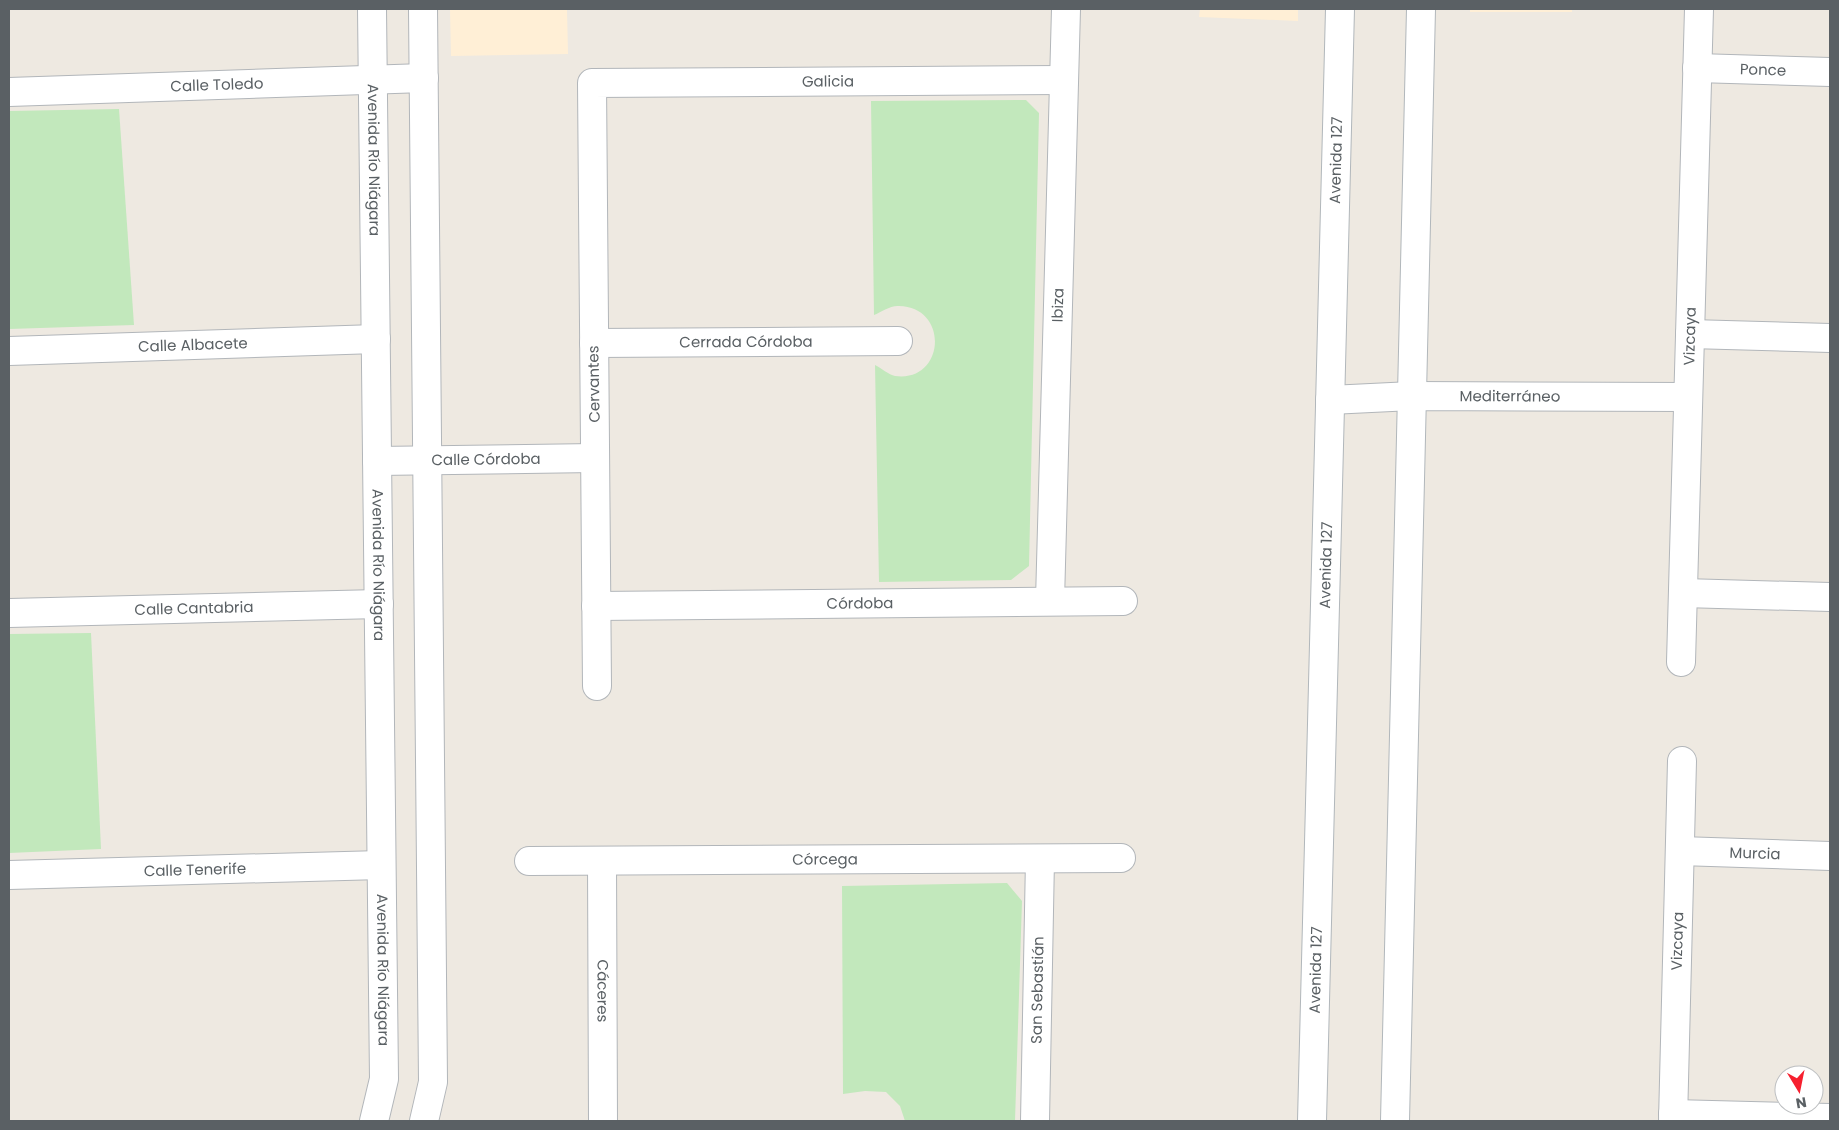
<svg xmlns="http://www.w3.org/2000/svg" width="1839" height="1130" font-family="Poppins,sans-serif">
<style>
.commercial{fill:#ffefd6}
.green{fill:#c2e8bc}
.lines{fill:none;stroke-linecap:round;stroke-linejoin:round}
.minor-casing{stroke:#b2b6ba;stroke-width:30}
.tertiary-casing{stroke:#b2b6ba;stroke-width:30}
.secondary-casing{stroke:#b1b7bb;stroke-width:30}
.minor{stroke:#fff;stroke-width:28}
.tertiary{stroke:#fff;stroke-width:28}
.secondary{stroke:#fff;stroke-width:28}
.labels{text-anchor:middle;stroke-width:4.5;stroke-linejoin:round;paint-order:stroke}
.street-label{font-size:15px;fill:#5a6064;stroke:#fff}
</style>
<rect width="100%" height="100%" fill="#eee9e1"/>
<g class="commercial">
<polygon points="450,9 567,9 568,54 451,56"/>
<polygon points="1200,9 1298,9 1298,21 1199,17"/>
<rect x="1470" y="9" width="102" height="3"/>
</g>
<g class="green">
<path d="M 1026,100 L 1039,113 L 1029,566 L 1011,580 L 879,582 L 875,365 C 881,368 889,375 895,376 C 945,383 950,307 899,306 C 891,305 881,312 874,315 L 871,101 Z"/>
<polygon points="119,109 134,325 9,329 9,111"/>
<polygon points="91,633 101,849 9,853 9,634"/>
<polygon points="1007,883 1022,901 1015,1121 905,1121 900,1106 886,1092 865,1091 843,1094 842,886"/>
</g>
<g class="lines">
<defs>
<g id="minor">
<path id="s1" d="M 1697,68 L 1830,72"/>
<path id="s2" d="M 9,92 L 424,78"/>
<polyline points="1690,334 1830,338"/>
<path id="s3" d="M 594,343 L 898,341"/>
<path id="s4" d="M 9,351 L 376,339"/>
<path id="s5" d="M 1330,400 L 1412,396 L 1688,397"/>
<path id="s6" d="M 377,461 L 595,458"/>
<polyline points="1683,593 1830,597"/>
<path id="s7" d="M 1050,601 L 1066,9"/>
<path id="s8" d="M 596,606 L 1123,601"/>
<path id="s9" d="M 9,613 L 379,604"/>
<path id="s10" d="M 1681,662 L 1699,9"/>
<path id="s11" d="M 597,686 L 592,83 L 1064,80"/>
<path id="s12" d="M 1680,851 L 1830,856"/>
<path id="s13" d="M 529,861 L 1121,858"/>
<path id="s14" d="M 602,861 L 603,1121"/>
<path id="s15" d="M 9,875 L 381,865"/>
<polyline points="1673,1114 1830,1118"/>
<path id="s16" d="M 1035,1121 L 1040,859"/>
<path id="s17" d="M 1673,1121 L 1682,761"/>
</g>
<g id="tertiary">
<path id="s18" d="M 372,9 L 384,1079 L 374,1121"/>
<polyline points="423,9 433,1082 424,1121"/>
</g>
<g id="secondary">
<path id="s19" d="M 1312,1121 L 1340,9"/>
<polyline points="1395,1121 1421,9"/>
</g>
</defs>
<use href="#minor" class="minor-casing"/>
<use href="#tertiary" class="tertiary-casing"/>
<use href="#secondary" class="secondary-casing"/>
<use href="#minor" class="minor"/>
<use href="#tertiary" class="tertiary"/>
<use href="#secondary" class="secondary"/>
</g>
<g class="labels">
<g class="street-label">
<text dy="5" stroke="none"><textPath href="#s1" startOffset="66">Ponce</textPath></text>
<text dy="5" stroke="none"><textPath href="#s11" startOffset="839">Galicia</textPath></text>
<text dy="5" stroke="none"><textPath href="#s2" startOffset="208">Calle Toledo</textPath></text>
<text dy="5" stroke="none"><textPath href="#s19" startOffset="961">Avenida 127</textPath></text>
<text dy="5" stroke="none"><textPath href="#s18" startOffset="151">Avenida Río Niágara</textPath></text>
<text dy="5" stroke="none"><textPath href="#s7" startOffset="296">Ibiza</textPath></text>
<text dy="5" stroke="none"><textPath href="#s10" startOffset="326">Vizcaya</textPath></text>
<text dy="5" stroke="none"><textPath href="#s3" startOffset="152">Cerrada Córdoba</textPath></text>
<text dy="5" stroke="none"><textPath href="#s4" startOffset="184">Calle Albacete</textPath></text>
<text transform="translate(594 384) rotate(-91)" y="5">Cervantes</text>
<text dy="5" stroke="none"><textPath href="#s5" startOffset="180">Mediterráneo</textPath></text>
<text dy="5" stroke="none"><textPath href="#s6" startOffset="109">Calle Córdoba</textPath></text>
<text dy="5" stroke="none"><textPath href="#s19" startOffset="556">Avenida 127</textPath></text>
<text dy="5" stroke="none"><textPath href="#s18" startOffset="556">Avenida Río Niágara</textPath></text>
<text dy="5" stroke="none"><textPath href="#s8" startOffset="264">Córdoba</textPath></text>
<text dy="5" stroke="none"><textPath href="#s9" startOffset="185">Calle Cantabria</textPath></text>
<text dy="5" stroke="none"><textPath href="#s12" startOffset="75">Murcia</textPath></text>
<text dy="5" stroke="none"><textPath href="#s13" startOffset="296">Córcega</textPath></text>
<text dy="5" stroke="none"><textPath href="#s15" startOffset="186">Calle Tenerife</textPath></text>
<text dy="5" stroke="none"><textPath href="#s17" startOffset="180">Vizcaya</textPath></text>
<text dy="5" stroke="none"><textPath href="#s19" startOffset="151">Avenida 127</textPath></text>
<text dy="5" stroke="none"><textPath href="#s18" startOffset="961">Avenida Río Niágara</textPath></text>
<text dy="5" stroke="none"><textPath href="#s16" startOffset="131">San Sebastián</textPath></text>
<text dy="5" stroke="none"><textPath href="#s14" startOffset="130">Cáceres</textPath></text>
</g>
</g>
<rect width="1839" height="1130" fill="none" stroke="#5a6064" stroke-width="20"/>
<g transform="translate(1799 1090) rotate(170)"><circle r="24" fill="#ffffff" stroke="#bdbfc1"/>
<path d="M0-4L9 19L0 12L-9 19Z" fill="#f6202f"/>
<text y="-8" font-size="14" font-weight="bold" text-anchor="middle" fill="#5a6064">N</text>
</g>
</svg>
